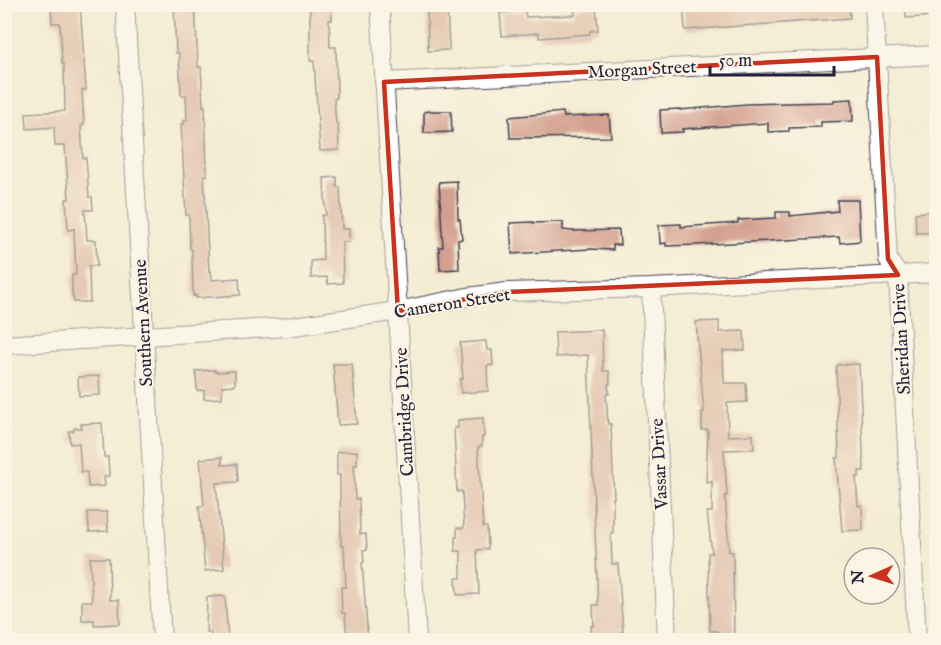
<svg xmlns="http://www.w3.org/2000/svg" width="941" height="645" font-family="'IM FELL English',serif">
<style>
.building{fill:#d4a090}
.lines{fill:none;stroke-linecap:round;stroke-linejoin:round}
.minor-casing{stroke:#424052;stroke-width:20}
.minor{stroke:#fff;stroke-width:18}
.marked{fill:none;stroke:#c8321e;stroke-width:4.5;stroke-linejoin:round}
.labels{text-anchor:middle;stroke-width:4.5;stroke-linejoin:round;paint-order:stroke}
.street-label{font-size:18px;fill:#22223b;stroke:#fcf5e5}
</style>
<rect width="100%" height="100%" fill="#fcf5e5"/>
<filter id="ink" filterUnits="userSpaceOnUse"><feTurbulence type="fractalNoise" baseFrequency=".0167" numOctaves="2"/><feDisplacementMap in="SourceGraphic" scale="12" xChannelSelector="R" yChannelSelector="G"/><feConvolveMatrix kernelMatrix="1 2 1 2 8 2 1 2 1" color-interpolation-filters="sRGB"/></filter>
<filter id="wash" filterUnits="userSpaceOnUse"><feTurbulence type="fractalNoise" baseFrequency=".008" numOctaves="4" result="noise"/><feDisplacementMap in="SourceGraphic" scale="24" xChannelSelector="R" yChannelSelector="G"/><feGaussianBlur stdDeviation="1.35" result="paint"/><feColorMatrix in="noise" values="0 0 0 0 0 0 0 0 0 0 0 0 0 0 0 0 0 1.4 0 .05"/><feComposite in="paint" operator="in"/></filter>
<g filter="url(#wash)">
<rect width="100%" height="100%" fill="#f4ecd3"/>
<g id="blocks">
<g class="building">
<polygon points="51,4 80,4 86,90 82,90 84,125 81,126 83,158 86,158 89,197 92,197 93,210 85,210 87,240 96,240 97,266 89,266 90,302 74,302 72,293 72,275 76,275 74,229 68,230 66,199 69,199 65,146 55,146 54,127 27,129 26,113 65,111 64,64 62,64 60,23 52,23"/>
<polygon points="174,4 195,4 198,67 201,67 203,106 205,106 207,175 204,175 209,272 211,271 212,280 239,278 240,295 196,298 196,295 193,296 192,249 190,249 189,215 186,215 181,124 184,124 184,120 187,120 186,95 181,95 179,53 176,53"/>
<polygon points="310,4 331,4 332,20 329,20 330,47 336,47 337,98 334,99 336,124 338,124 339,150 320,151 314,61 310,61"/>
<polygon points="427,4 447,4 449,50 428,51"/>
<polygon points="683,4 708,4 708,7 734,4 849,4 850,18 685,30"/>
<polygon points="906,4 936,4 936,16 906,18"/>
<polygon points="596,6 598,30 590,31 590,34 539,38 539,33 502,36 500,13 525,11 526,17 575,15 574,8"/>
<polygon points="852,99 853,121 821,122 821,127 789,128 789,131 768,132 768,123 682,129 683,132 661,133 660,110 680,109 680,110 747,104 834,102 834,100"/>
<polygon points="430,111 451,111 452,132 424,133 424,112"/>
<polygon points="563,112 564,117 609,115 611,137 510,138 509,117"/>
<polygon points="337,177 337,187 340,187 342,229 349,229 349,242 342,242 343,283 328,284 327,277 311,278 311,261 323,260 322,215 326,215 324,178"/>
<polygon points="457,181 458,219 460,219 462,239 458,240 459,269 440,270 439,247 443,247 439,182"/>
<polygon points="837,200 858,200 860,241 840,243 839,237 696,245 666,246 666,243 660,244 659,225 681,224 681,227 738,223 738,220 776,218 776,212 790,212 790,216 838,211"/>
<polygon points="936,211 936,233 916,233 915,213"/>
<polygon points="533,222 533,223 563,222 563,230 571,231 619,230 620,245 613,245 613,250 590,249 512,254 510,223"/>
<polygon points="719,321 719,332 744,331 745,350 723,351 724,383 746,383 747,402 727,403 728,436 753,435 754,449 724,450 727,496 725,496 729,552 733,552 734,640 718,640 717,631 710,631 708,553 712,553 707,512 712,512 712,482 706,483 708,430 702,430 702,412 704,412 696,322"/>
<polygon points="602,330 603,371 609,371 610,384 608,384 609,394 606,394 608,424 611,424 614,498 613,498 613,533 611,533 612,564 618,564 623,632 620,632 620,640 592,640 591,626 594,626 593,605 598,605 588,355 556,357 555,332"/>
<polygon points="486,341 487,350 492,350 493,365 487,366 488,391 461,393 460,379 463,379 460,343"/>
<polygon points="333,364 352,364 357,424 338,425"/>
<polygon points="859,364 864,471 859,471 859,477 856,477 858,506 862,506 863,530 842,531 836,458 839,458 836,367 838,365"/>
<polygon points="215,370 215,372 235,371 235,385 222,386 222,398 204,399 204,390 197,391 196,371"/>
<polygon points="99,376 100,395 79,396 78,377"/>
<polygon points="483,418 484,437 482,437 482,446 478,447 483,527 487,527 488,549 477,550 479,594 457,595 456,578 461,578 461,551 455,551 455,537 457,537 457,528 464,528 462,491 457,492 454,428 458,428 458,420"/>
<polygon points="102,423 104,457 108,457 109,476 104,477 105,486 88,487 87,472 81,472 79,443 70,444 69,431 74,431 74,428 82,428 81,424"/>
<polygon points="357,451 357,465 354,465 355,499 359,499 360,534 366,534 367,550 363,550 364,562 362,563 368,640 347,640 345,613 342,613 341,587 346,587 344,546 341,546 340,475 337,475 337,452"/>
<polygon points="222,457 222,465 237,464 238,482 216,483 224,569 205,571 199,506 204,506 200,459"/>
<polygon points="88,512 107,512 108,531 89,532"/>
<polygon points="90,558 109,558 110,600 119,600 120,624 94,625 94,620 82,620 82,601 92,601"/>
<polygon points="225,596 228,640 211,640 211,632 206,632 207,597"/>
</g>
</g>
</g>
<g filter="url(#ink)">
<use href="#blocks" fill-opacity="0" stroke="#424052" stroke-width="1.5"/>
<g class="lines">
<defs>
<g id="minor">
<polyline points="125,4 162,640"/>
<polyline points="380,4 417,640"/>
<polyline points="874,4 888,259 898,275 917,640"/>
<polyline points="384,82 936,55"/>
<polyline points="651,288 667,640"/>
<polyline points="4,345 287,327 398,311 467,297 507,292 651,288 936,273"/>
</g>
</defs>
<use href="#minor" class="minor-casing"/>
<use href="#minor" class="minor"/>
</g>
</g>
<path d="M0 0H941V645H0ZM 877,57 L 888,259 L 898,275 L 507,292 L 398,311 L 384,82 Z" fill="#f4ecd3" fill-opacity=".55" fill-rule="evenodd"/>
<path class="marked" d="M 877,57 L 888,259 L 898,275 L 507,292 L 398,311 L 384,82 Z"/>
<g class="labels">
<g class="street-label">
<text transform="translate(642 69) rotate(-3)" y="6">Morgan Street</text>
<text transform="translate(452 303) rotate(-9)" y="6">Cameron Street</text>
<text transform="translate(143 323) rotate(-93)" y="6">Southern Avenue</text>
<text transform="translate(901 339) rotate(-93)" y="6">Sheridan Drive</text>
<text transform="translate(404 412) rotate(-93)" y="6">Cambridge Drive</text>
<text transform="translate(659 464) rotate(-93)" y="6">Vassar Drive</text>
</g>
</g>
<rect width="941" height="645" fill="none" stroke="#fcf5e5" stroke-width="24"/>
<g transform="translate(872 576) rotate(267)"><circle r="28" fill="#fcf5e5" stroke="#a5a1a1" stroke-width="1.5"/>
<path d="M0-4.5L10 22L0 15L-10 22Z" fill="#c8321e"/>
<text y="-9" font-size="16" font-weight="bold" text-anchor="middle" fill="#22223b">N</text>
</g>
<path d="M710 66v9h124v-9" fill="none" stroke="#22223b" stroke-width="3"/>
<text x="719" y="66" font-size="18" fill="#22223b" stroke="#fcf5e5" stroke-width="4.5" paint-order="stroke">50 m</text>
</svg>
